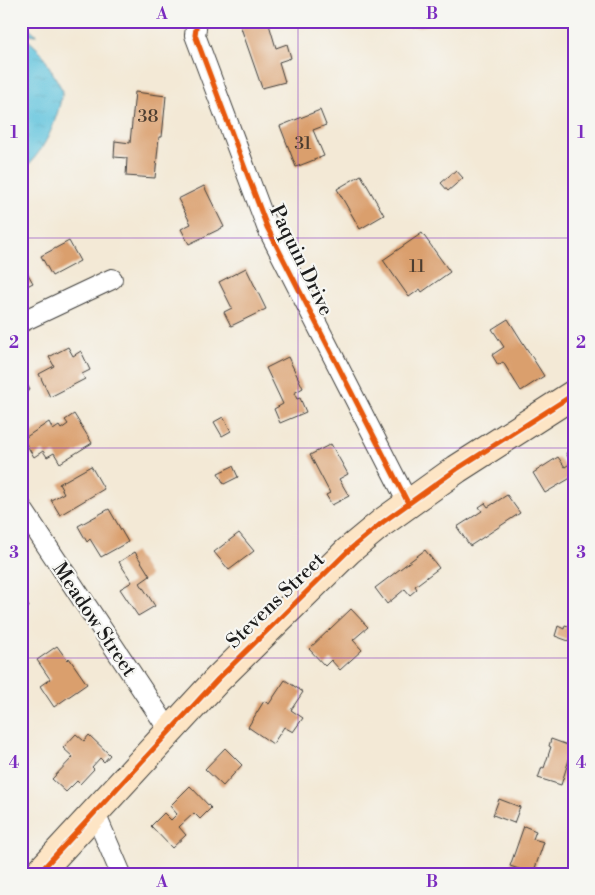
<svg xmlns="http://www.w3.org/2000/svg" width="595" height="895" font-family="'Libre Bodoni',serif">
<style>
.water{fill:url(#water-ripples);stroke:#3e707c}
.building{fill:#da9f6d}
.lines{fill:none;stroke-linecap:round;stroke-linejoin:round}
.street-casing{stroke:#3c3b38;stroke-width:22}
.secondary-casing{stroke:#3c3b38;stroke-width:30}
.street{stroke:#fff;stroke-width:20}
.secondary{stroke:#fde5c5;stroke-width:28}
.cycleway-casing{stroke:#f6f6f2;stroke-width:8}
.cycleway{stroke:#e8590c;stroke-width:5}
.grid{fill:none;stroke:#7b2cbf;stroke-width:1;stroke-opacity:0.55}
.labels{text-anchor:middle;stroke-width:4.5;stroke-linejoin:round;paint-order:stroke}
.number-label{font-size:18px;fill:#4c3d30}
.street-label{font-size:20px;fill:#1c1c1c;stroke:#f6f6f2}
.neatline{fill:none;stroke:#7b2cbf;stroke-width:2}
.grid-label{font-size:16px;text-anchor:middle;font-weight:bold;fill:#7b2cbf}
</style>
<defs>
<pattern id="water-ripples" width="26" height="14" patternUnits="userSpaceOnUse" patternTransform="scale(1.25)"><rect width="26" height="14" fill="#5fc3dd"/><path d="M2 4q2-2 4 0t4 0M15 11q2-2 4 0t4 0" fill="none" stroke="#52a7bd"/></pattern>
</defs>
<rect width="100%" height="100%" fill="#f6f6f2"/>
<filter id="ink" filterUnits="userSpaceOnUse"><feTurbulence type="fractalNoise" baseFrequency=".02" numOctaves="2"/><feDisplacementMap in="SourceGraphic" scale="10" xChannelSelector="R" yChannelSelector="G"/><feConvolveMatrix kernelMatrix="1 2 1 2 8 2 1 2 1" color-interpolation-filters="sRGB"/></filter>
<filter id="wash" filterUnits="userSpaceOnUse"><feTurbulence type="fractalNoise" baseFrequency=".0096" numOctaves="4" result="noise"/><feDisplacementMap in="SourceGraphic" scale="20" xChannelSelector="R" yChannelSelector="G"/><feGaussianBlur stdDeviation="1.12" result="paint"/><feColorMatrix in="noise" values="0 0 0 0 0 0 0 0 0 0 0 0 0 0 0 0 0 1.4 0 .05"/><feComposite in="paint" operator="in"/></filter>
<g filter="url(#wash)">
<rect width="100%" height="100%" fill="#f3e9d6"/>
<path class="water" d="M 21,25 L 29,28 L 37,35 L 22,34 L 41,52 L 63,91 C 56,123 46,150 21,172 Z"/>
<g id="blocks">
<g class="building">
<polygon points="251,21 268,21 276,48 287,44 291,58 279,62 285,82 262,88 240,25"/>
<polygon points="413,21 428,21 429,25 414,27"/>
<polygon points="135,92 166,96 162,137 159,137 155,178 126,176 127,158 114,157 115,141 130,143"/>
<polygon points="320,110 326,125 313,130 324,156 296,167 280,126"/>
<polygon points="456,170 463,178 448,191 441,183"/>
<polygon points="361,175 384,215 360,229 337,189"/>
<polygon points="204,186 224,227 189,244 181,229 191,224 178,199"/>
<polygon points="422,233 450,272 422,292 420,289 409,297 383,260"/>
<polygon points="69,241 80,261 52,276 41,256"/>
<polygon points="21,262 33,283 21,289"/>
<polygon points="246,268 266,309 231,326 224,312 232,308 219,282"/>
<polygon points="508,319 544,376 521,391 503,362 498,365 492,355 504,347 492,329"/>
<polygon points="68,347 73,356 81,351 90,370 82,374 85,379 50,397 39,374 54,366 49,357"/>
<polygon points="288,357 303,388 294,393 297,399 300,398 306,412 280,423 274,409 283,404 266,368"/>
<polygon points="21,373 30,390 21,394"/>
<polygon points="74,414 92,443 60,463 54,453 47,457 43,451 34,457 23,439 49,422 53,430 59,426 61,429 68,424 65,420"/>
<polygon points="223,417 231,431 222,436 214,422"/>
<polygon points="331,444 348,474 339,479 349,496 332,505 326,495 330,493 310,455"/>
<polygon points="574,448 574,476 545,493 533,473 558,457 565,467 571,463 566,453"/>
<polygon points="91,466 104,489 60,515 51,500 64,493 59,484"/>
<polygon points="233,466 238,477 224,484 218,473"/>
<polygon points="507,495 520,513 470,546 457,527 482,511 479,507 485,503 488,507"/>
<polygon points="109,509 128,542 101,557 90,539 87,542 78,526"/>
<polygon points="239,533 254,551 229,570 214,552"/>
<polygon points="425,550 439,568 415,586 417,589 410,595 405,589 387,604 375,588"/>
<polygon points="135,552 150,576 140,583 155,606 138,616 120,589 132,582 119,562"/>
<polygon points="21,592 29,607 21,611"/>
<polygon points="351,609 368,627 353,640 362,650 340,670 331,660 325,666 309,649"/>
<polygon points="565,625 574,628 574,643 555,636 558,626 564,629"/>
<polygon points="57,646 67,660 69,658 87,684 54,707 40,686 50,679 37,660"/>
<polygon points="285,680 303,692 291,710 303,718 293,732 284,727 273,744 248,727 264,701 269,704"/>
<polygon points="76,734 84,741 89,735 110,755 104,762 100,758 92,767 94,769 80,784 77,781 66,792 52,779 73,757 63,748"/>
<polygon points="551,739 573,747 561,785 538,778 542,767 544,768 551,747 549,746"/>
<polygon points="225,748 242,765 223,786 205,769"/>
<polygon points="190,786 211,808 200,819 194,813 179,827 186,835 172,848 151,826 164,813 171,820 177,814 170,806"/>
<polygon points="499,799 520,807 514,823 493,815"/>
<polygon points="524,826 536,831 533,839 544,842 533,874 510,866"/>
</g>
</g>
</g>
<g filter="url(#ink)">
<use href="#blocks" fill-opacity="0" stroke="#3c3b38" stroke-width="1"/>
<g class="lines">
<defs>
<g id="street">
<polyline points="197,21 195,35 267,227 408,503"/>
<polyline points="21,322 112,279"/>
<polyline points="21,507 169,730"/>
<polyline points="94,811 121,874"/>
</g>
<polyline id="secondary" points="38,874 218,679 348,551 383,522 457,469 574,394"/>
</defs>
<use href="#street" class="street-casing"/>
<use href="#secondary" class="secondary-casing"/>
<use href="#street" class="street"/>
<use href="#secondary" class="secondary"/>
<defs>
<g id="cycleway">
<polyline points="197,21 195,35 267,227 408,503"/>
<polyline points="38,874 218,679 348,551 383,522 457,469 574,394"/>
</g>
</defs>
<use href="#cycleway" class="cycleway-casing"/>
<use href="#cycleway" class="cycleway"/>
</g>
</g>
<path class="grid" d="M 298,21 L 298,874M 21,238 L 574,238M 21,448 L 574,448M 21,658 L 574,658"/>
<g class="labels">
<g class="number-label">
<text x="148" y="122">38</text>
<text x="303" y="149">31</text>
<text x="417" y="272">11</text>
</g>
<g class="street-label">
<text transform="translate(302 260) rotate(64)" y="7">Paquin Drive</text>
<text transform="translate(275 600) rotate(-44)" y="7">Stevens Street</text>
<text transform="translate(95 619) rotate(56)" y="7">Meadow Street</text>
</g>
</g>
<rect width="595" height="895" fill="none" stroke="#f6f6f2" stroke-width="55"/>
<rect x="28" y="28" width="540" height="840" class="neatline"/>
<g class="grid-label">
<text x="162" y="19">A</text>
<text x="432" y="19">B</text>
<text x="14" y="138">1</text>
<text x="581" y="138">1</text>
<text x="14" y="348">2</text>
<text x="581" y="348">2</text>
<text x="14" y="558">3</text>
<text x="581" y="558">3</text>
<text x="14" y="768">4</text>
<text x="581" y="768">4</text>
<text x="162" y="887">A</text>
<text x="432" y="887">B</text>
</g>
</svg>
